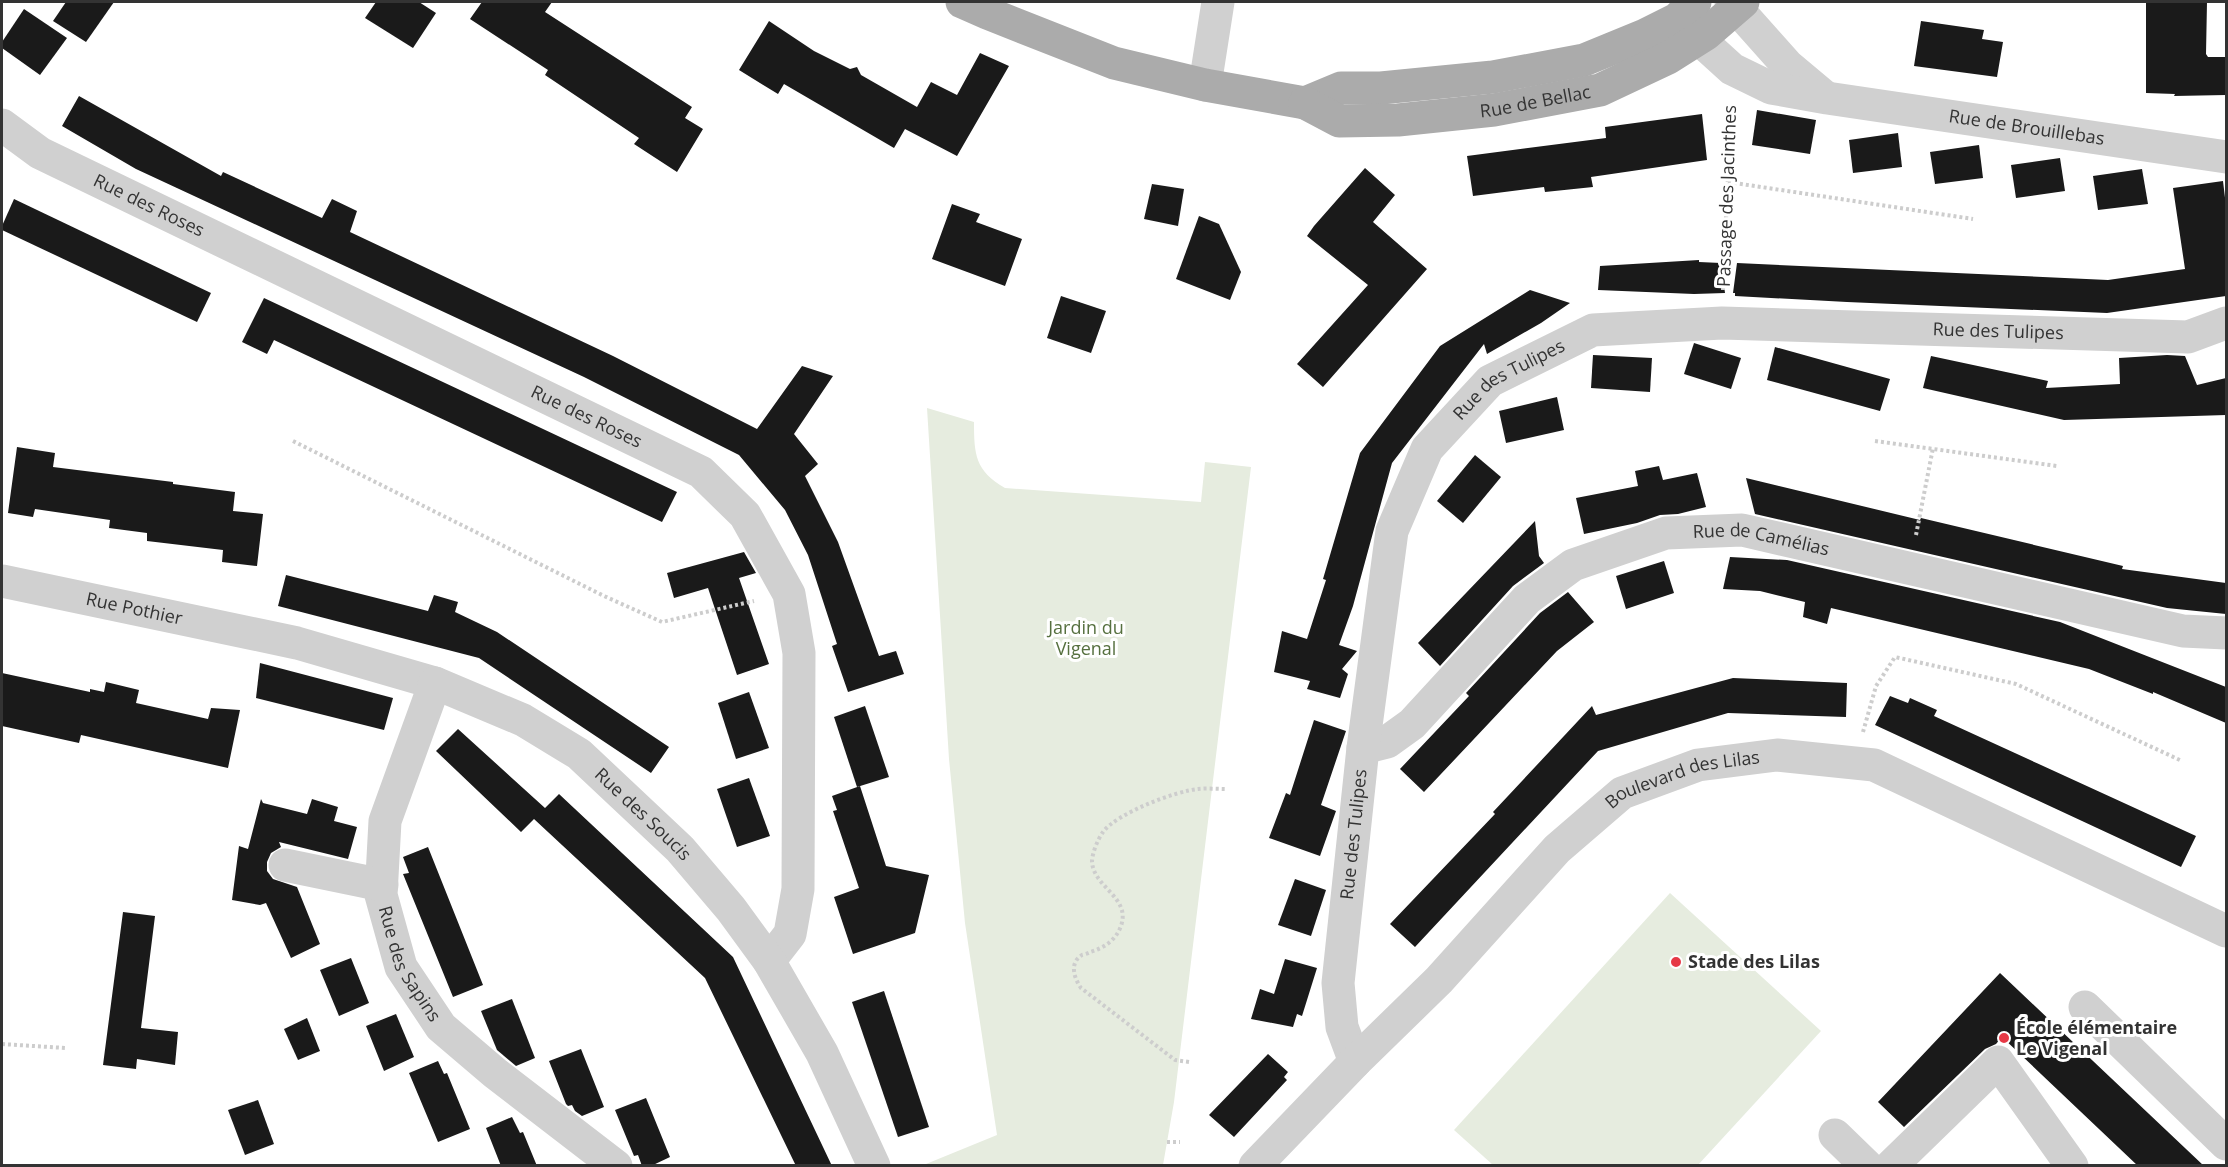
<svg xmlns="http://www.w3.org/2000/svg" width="2228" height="1167" font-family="'Open Sans',sans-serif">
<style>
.green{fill:#e6ecdf}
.building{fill:#1a1a1a}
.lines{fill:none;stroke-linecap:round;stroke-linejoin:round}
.path{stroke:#cdcdcd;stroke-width:4;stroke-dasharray:3 3;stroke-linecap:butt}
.minor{stroke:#d0d0d0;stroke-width:33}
.major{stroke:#ababab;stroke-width:33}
.poi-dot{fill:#e63946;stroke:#fff;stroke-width:2}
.labels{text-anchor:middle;stroke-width:6;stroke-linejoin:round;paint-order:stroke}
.street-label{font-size:18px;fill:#333;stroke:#fff}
.park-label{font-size:18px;fill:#56703f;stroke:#fff}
.poi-label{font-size:18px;font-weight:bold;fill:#333;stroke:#fff;text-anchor:start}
</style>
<rect width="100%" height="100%" fill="#fff"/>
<g class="green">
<path d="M 927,408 L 974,422 C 974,454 975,471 1005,488 L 1201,502 L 1205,462 L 1251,467 L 1174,1102 L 1163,1165 L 926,1164 L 997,1135 L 965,923 L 949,759 Z"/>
<polygon points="1670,893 1821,1031 1698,1165 1493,1165 1454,1130"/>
</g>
<g class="building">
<polygon points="66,2 114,2 86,42 53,21"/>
<polygon points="376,2 419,2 436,13 413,48 365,18"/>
<polygon points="482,2 552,2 545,12 692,107 685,118 703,129 677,172 634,144 639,138 545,75 548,70 470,19"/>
<polygon points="2146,2 2207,2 2206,54 2208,57 2226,57 2226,95 2174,96 2175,94 2146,93"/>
<polygon points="24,9 67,38 40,75 2,48 2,42"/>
<polygon points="769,21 814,51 850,69 857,67 861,75 917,107 931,82 957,95 980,53 1009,66 957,156 905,129 894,148 784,84 778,94 739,70"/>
<polygon points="1921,21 1984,30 1982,39 2003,42 1997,77 1914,66"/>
<polygon points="79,96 221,176 223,172 322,218 332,199 357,211 350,232 613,356 757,429 802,366 833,376 794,434 818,464 805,476 838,542 879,656 896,651 904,674 848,692 832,646 837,644 808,555 785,510 739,455 584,377 136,169 62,126"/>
<polygon points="1757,110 1816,120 1810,154 1752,145"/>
<polygon points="1702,114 1707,160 1591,177 1593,187 1545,192 1544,187 1473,196 1467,156 1606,138 1605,127"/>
<polygon points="1898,133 1902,167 1853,173 1849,140"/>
<polygon points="1979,145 1983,178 1935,184 1930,152"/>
<polygon points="2060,158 2065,191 2016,198 2011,165"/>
<polygon points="1365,168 1395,195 1373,222 1427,269 1323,387 1297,364 1368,285 1307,236 1314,226"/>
<polygon points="2142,169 2148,204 2098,210 2093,176"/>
<polygon points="2223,181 2226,206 2226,296 2107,313 1847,302 1735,296 1735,293 1733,293 1737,263 2108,280 2185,269 2173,188"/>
<polygon points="1152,184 1184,189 1178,226 1144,219"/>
<polygon points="14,199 211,293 197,322 2,230 2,226"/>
<polygon points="952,204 980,214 976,222 1022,239 1005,286 932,259"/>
<polygon points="1199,216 1219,224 1241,272 1230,300 1176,279"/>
<polygon points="1699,260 1699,262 1721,263 1725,293 1694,294 1598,290 1600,266"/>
<polygon points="1530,290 1570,303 1541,323 1487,354 1484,344 1392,463 1353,606 1339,645 1357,651 1342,669 1348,674 1340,698 1307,689 1310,681 1274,672 1282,631 1307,639 1326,580 1323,579 1360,453 1440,346"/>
<polygon points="1061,296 1106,311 1091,353 1047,338"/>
<polygon points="264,298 677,492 662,522 274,340 267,354 242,342"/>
<polygon points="1694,343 1741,358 1731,389 1684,374"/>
<polygon points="1775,347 1890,379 1880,411 1767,380"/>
<polygon points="1593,355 1652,358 1650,392 1591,388"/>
<polygon points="2167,355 2185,356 2197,385 2226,378 2226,415 2064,420 1923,388 1931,356 2048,381 2046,388 2120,384 2119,358"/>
<polygon points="1557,397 1564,430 1506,443 1499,411"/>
<polygon points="17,447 55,453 53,467 173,482 173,484 235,492 233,511 263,514 257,566 222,562 223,550 147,541 147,533 109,528 110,520 35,509 33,517 8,513"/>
<polygon points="1475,455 1501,477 1463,523 1437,501"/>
<polygon points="1659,466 1663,480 1697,473 1706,507 1678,514 1660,515 1637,523 1584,534 1576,498 1638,486 1635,471"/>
<polygon points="1746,478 1920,520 1921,518 2123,566 2122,569 2226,583 2226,614 2167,608 1755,514"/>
<polygon points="1535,521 1539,556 1544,563 1513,586 1440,666 1418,643"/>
<polygon points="744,552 756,573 739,578 769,664 737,675 708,588 674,598 667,573"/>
<polygon points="1730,557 1787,560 2060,622 2226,687 2226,723 2153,692 2153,694 2089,669 1831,608 1827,624 1803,617 1805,602 1760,591 1723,589"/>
<polygon points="1664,561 1674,593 1626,609 1616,576"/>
<polygon points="286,575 428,611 434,595 458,602 455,612 497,632 669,747 651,773 479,658 278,606"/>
<polygon points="1568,592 1594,622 1557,651 1424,792 1400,769 1469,696 1466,693 1540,613"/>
<polygon points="260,663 393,698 384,730 256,698"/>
<polygon points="2,673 90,692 90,689 104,692 106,682 139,690 136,703 208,719 211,708 240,710 228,768 81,735 79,743 2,726"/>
<polygon points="1733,678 1847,683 1846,717 1728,713 1598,751 1415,947 1390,924 1495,814 1493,812 1592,706 1596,715"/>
<polygon points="749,692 769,748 736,759 718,703"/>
<polygon points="1890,696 1908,703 1910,698 1937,710 1934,716 2196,836 2181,867 1875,725"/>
<polygon points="865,706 889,777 857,787 834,717"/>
<polygon points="1314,720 1346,731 1321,805 1336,811 1320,856 1269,838 1286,793 1290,795"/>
<polygon points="458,729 545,808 559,794 733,957 832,1166 796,1166 705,978 534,819 521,832 436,751"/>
<polygon points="749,778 770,836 737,847 717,789"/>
<polygon points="860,786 886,866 929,875 915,933 853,954 834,897 859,888 833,811 837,810 832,796"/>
<polygon points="261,799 263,803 307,814 312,799 338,807 334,821 357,827 348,859 279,842 281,847 271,853 267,862 267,871 273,879 297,887 320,944 291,958 266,903 260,905 232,900 239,846 248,849"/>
<polygon points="428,847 483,985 453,997 403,874 409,873 403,857"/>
<polygon points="1295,879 1326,890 1311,936 1278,925"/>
<polygon points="123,912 155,916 141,1028 178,1032 175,1065 137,1059 136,1069 103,1065"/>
<polygon points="351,958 369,1003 339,1016 320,970"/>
<polygon points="1285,959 1317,968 1302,1016 1297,1014 1293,1027 1251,1019 1260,989 1274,994"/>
<polygon points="2000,973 2204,1166 2138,1166 2002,1037 1996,1044 1985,1049 1904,1127 1878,1102"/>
<polygon points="884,991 929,1127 898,1137 852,1002"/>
<polygon points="512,999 535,1058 516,1066 497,1050 481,1011"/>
<polygon points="396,1014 414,1057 384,1071 366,1026"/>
<polygon points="307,1018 320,1051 298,1060 284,1029"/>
<polygon points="581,1049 604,1107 582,1116 575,1111 572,1105 568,1106 566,1104 549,1061"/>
<polygon points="1268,1054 1288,1072 1284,1077 1287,1080 1234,1137 1209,1115"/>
<polygon points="438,1061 444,1074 447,1073 470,1129 438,1142 409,1073"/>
<polygon points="646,1098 670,1157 651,1166 642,1166 638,1155 634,1156 615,1110"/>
<polygon points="258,1100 274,1144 245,1155 228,1110"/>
<polygon points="512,1117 520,1133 523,1132 537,1166 501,1166 486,1128"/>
</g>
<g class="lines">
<g class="path">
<polyline points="1728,182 1973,219"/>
<polyline points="1723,290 1731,105"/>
<polyline points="293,441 604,596 662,622 754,601"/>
<polyline points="1875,441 2057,466"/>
<polyline points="1916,535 1933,448"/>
<polyline points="1863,732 1876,686 1895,657 2016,684 2182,761"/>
<polyline points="2,1044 65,1048"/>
<path d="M 1189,1062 L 1175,1060 L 1081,988 C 1074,978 1069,963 1082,955 C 1082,955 1090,953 1090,952 C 1104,948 1116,940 1121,926 C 1131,897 1094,888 1092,862 C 1092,853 1098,839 1103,832 C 1117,813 1176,791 1198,789 C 1207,788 1217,789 1226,789"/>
<polyline points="1167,1142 1180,1142"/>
</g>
<g class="minor">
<polyline points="1731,2 1788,66 1825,97"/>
<path id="s1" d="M 1678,20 L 1732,69 L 1771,88 L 1827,98 L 2226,157"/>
<polyline points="1205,85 1218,2"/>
<path id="s2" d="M 2,125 L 40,153 L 701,472 L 745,515 L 789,594 L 799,653 L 798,889 L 790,934 L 769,961"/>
<path id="s3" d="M 2,581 L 297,643 L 435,683 L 523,720 L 579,754 L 680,849 L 731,909 L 769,961 L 822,1053 L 874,1166"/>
<path id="s4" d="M 435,683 L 385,821 L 381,895 L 401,967 L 441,1027 L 495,1073 L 616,1166"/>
<path id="s5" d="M 1363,748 L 1387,742 L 1412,724 L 1527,599 L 1573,565 L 1666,533 L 1742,530 L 2183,631 L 2226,633"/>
<polyline points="285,865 382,885"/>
<polyline points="2085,1007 2226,1144"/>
<path id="s6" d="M 1355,1062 L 1342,1027 L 1338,983 L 1363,748 L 1392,531 L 1427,449 L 1490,381 L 1593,330 L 1722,323 L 2188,337 L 2226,323"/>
<polyline points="1835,1135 1867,1166"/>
<path id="s7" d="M 1255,1166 L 1355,1062 L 1439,980 L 1557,849 L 1622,793 L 1698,765 L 1777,755 L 1874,765 L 2226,931"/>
<polyline points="1891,1166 1998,1062 2072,1166"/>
</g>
<g class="major">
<polyline points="962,2 987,13 1114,63 1205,85 1305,103 1341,88 1381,88 1493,77 1584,60 1645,35 1677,19 1695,2"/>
<path id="s8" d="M 1305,103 L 1339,121 L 1398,120 L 1494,110 L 1600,90 L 1668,58 L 1706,34 L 1743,2"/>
</g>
</g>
<g class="poi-dot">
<circle cx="1676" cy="962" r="6"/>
<circle cx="2004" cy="1038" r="6"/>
</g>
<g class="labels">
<g class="street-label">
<text dy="6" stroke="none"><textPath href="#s8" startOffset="236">Rue de Bellac</textPath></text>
<text dy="6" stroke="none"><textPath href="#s1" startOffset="375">Rue de Brouillebas</textPath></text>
<text transform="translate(1727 196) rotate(-88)" y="6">Passage des Jacinthes</text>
<text dy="6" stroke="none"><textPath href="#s2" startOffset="168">Rue des Roses</textPath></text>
<text dy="6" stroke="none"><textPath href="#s6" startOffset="1239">Rue des Tulipes</textPath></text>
<text dy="6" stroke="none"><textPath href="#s6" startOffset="735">Rue des Tulipes</textPath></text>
<text dy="6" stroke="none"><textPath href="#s2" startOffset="654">Rue des Roses</textPath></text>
<text dy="6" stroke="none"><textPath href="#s5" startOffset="477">Rue de Camélias</textPath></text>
<text dy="6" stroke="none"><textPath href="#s3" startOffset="135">Rue Pothier</textPath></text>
<text dy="6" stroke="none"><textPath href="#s7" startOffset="586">Boulevard des Lilas</textPath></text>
<text dy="6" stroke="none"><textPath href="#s3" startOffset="694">Rue des Soucis</textPath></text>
<text dy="6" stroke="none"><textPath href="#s6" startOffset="231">Rue des Tulipes</textPath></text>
<text dy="6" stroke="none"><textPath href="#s4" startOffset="296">Rue des Sapins</textPath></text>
</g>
<g class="park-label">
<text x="1086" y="634">Jardin du<tspan x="1086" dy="21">Vigenal</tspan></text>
</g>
<g class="poi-label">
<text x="1688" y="968">Stade des Lilas</text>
<text x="2016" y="1034">École élémentaire<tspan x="2016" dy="21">Le Vigenal</tspan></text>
</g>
</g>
<rect width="2228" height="1167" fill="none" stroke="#333333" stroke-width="6"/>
</svg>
